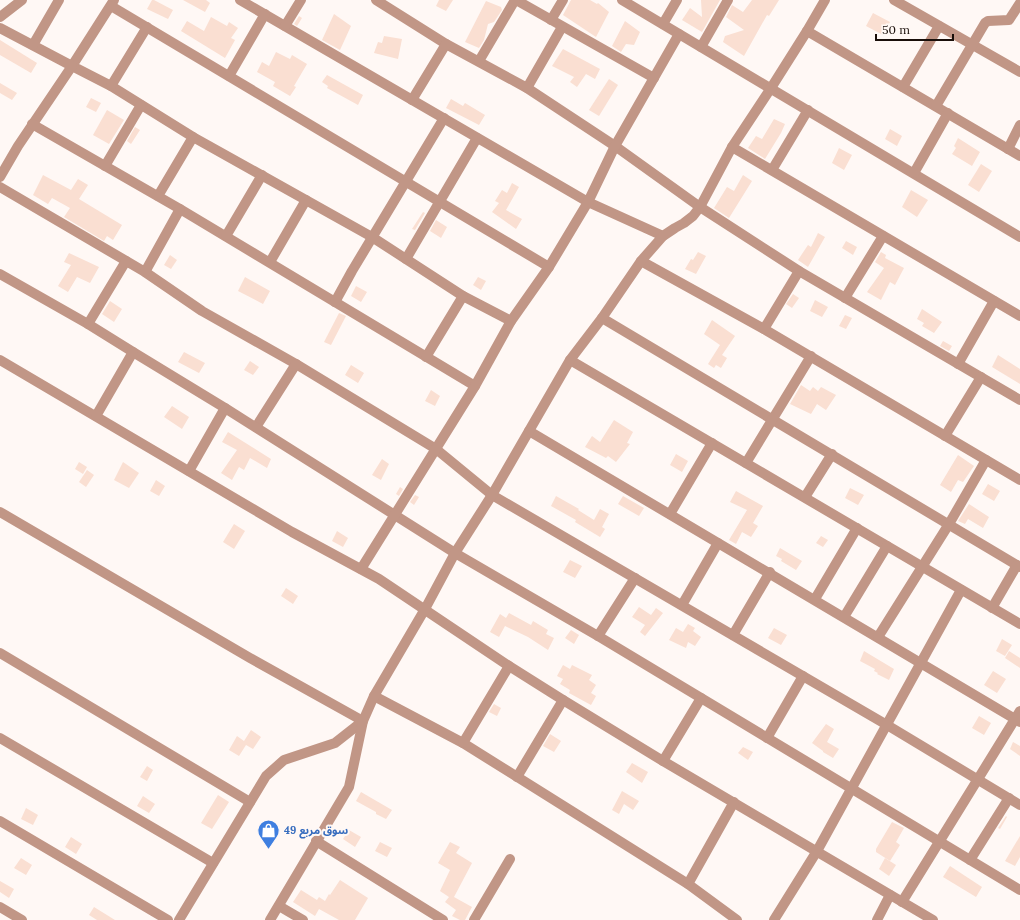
<svg xmlns="http://www.w3.org/2000/svg" width="1020" height="920" font-family="Lora,'Noto Sans Arabic',serif">
<style>
.building{fill:#fadfd2}
.lines{fill:none;stroke-linecap:round;stroke-linejoin:round}
.minor{stroke:#c19686;stroke-width:10}
.labels{text-anchor:middle;stroke-width:4;stroke-linejoin:round;paint-order:stroke}
.shop-label{font-size:11px;font-weight:bold;fill:#366cbe;stroke:#fff8f5;text-anchor:start}
</style>
<rect width="100%" height="100%" fill="#fff8f5"/>
<g class="building">
<polygon points="152,0 154,0 173,10 168,19 147,9"/>
<polygon points="183,0 206,0 210,3 205,12"/>
<polygon points="439,0 453,0 446,11 436,6"/>
<polygon points="571,0 590,0 597,4 598,3 609,12 596,37 563,15"/>
<polygon points="701,0 720,0 702,32 682,20 690,8 702,17"/>
<polygon points="752,0 779,0 769,16 767,15 744,56 723,42 725,36 744,30 726,17 732,5 743,12"/>
<polygon points="486,1 501,7 502,10 494,22 488,24 484,40 479,48 465,42"/>
<polygon points="873,13 890,22 883,35 866,26"/>
<polygon points="334,14 351,26 340,50 322,40"/>
<polygon points="299,16 302,18 297,26 294,24"/>
<polygon points="211,17 227,26 229,22 238,28 231,38 235,40 225,58 181,31 187,21 204,31"/>
<polygon points="625,21 640,32 634,45 626,44 621,52 612,46"/>
<polygon points="384,36 402,39 398,59 374,53 378,42 382,43"/>
<polygon points="0,40 37,63 31,73 0,55"/>
<polygon points="563,49 600,69 595,79 586,74 577,87 570,82 574,77 552,66"/>
<polygon points="276,52 290,59 292,55 307,64 294,86 296,87 290,96 273,86 275,82 257,72 262,62 269,66"/>
<polygon points="327,75 363,95 358,105 327,88 328,86 322,82"/>
<polygon points="609,79 618,85 599,116 589,110"/>
<polygon points="0,83 17,93 12,100 0,93"/>
<polygon points="91,98 101,103 96,112 86,107"/>
<polygon points="451,99 463,106 465,103 485,115 479,125 446,108"/>
<polygon points="107,110 124,120 109,144 93,135"/>
<polygon points="774,119 785,124 781,133 765,159 748,148 756,136 762,139"/>
<polygon points="135,127 140,130 131,144 127,141"/>
<polygon points="890,129 902,136 897,146 885,139"/>
<polygon points="958,138 980,152 972,166 952,154 956,148 954,146"/>
<polygon points="839,148 852,155 844,170 832,163"/>
<polygon points="981,164 992,171 979,192 968,185"/>
<polygon points="43,175 71,190 78,179 88,185 79,199 122,225 113,240 107,236 104,241 64,217 70,208 52,198 48,204 33,195"/>
<polygon points="743,175 752,181 729,218 714,208 727,187 734,191"/>
<polygon points="512,183 519,187 506,210 522,219 516,229 492,212 499,203 495,201 502,190 507,193"/>
<polygon points="911,190 928,200 917,217 902,207"/>
<polygon points="423,212 425,213 415,230 412,229"/>
<polygon points="436,220 447,227 441,238 430,231"/>
<polygon points="818,233 825,237 808,267 798,260 808,245 811,247"/>
<polygon points="846,241 857,247 853,255 842,248"/>
<polygon points="698,252 706,256 696,274 685,269 691,259 693,260"/>
<polygon points="881,252 886,255 885,258 904,268 895,285 890,282 881,300 867,292 884,268 875,262"/>
<polygon points="69,253 99,267 90,283 77,277 68,292 58,286 71,265 64,262"/>
<polygon points="170,255 177,260 171,269 164,265"/>
<polygon points="245,277 270,291 263,304 238,291"/>
<polygon points="478,277 486,281 481,290 473,285"/>
<polygon points="356,286 367,292 361,302 351,296"/>
<polygon points="793,294 799,298 792,308 786,304"/>
<polygon points="815,300 828,307 822,317 810,311"/>
<polygon points="110,301 122,309 114,322 102,314"/>
<polygon points="922,309 942,322 934,333 922,326 924,323 917,319"/>
<polygon points="339,313 346,316 331,345 324,342"/>
<polygon points="845,315 852,318 846,329 839,326"/>
<polygon points="712,320 735,336 722,355 727,358 721,368 716,365 714,368 708,364 720,345 704,334"/>
<polygon points="943,341 952,346 949,351 940,346"/>
<polygon points="184,352 205,363 199,373 178,362"/>
<polygon points="998,355 1020,369 1020,384 992,367"/>
<polygon points="250,361 259,367 253,375 244,370"/>
<polygon points="351,365 364,373 358,383 345,375"/>
<polygon points="801,385 810,391 813,387 818,391 821,387 836,395 826,410 817,404 811,414 790,404"/>
<polygon points="431,390 440,396 435,406 425,401"/>
<polygon points="172,406 189,417 182,429 164,417"/>
<polygon points="614,420 633,432 627,443 630,444 616,462 608,456 606,458 585,447 592,436 600,442"/>
<polygon points="228,432 271,459 267,468 250,458 244,470 239,467 232,480 221,473 237,450 222,442"/>
<polygon points="676,454 688,461 682,472 670,465"/>
<polygon points="958,455 974,466 963,482 958,480 951,492 940,485"/>
<polygon points="382,459 389,464 381,480 372,475"/>
<polygon points="79,462 87,467 83,474 75,469"/>
<polygon points="123,462 139,473 129,488 114,480"/>
<polygon points="87,470 94,475 86,487 79,482"/>
<polygon points="156,480 165,486 159,496 150,491"/>
<polygon points="988,484 1000,491 994,501 982,494"/>
<polygon points="400,487 403,489 399,496 396,494"/>
<polygon points="850,488 864,495 858,505 845,498"/>
<polygon points="736,491 763,506 753,523 758,526 751,537 742,532 736,544 729,540 747,510 730,502"/>
<polygon points="415,495 419,497 414,505 410,502"/>
<polygon points="556,496 579,509 578,510 594,520 600,509 609,514 602,527 605,529 600,537 575,522 576,520 551,506"/>
<polygon points="623,496 644,508 639,516 618,504"/>
<polygon points="969,504 989,517 983,528 968,519 965,524 958,521"/>
<polygon points="234,524 245,531 234,549 223,542"/>
<polygon points="337,531 348,538 343,547 332,541"/>
<polygon points="821,536 828,540 823,547 816,543"/>
<polygon points="780,548 802,561 796,570 781,561 782,559 776,556"/>
<polygon points="570,560 582,566 575,578 563,572"/>
<polygon points="286,588 298,596 293,604 281,596"/>
<polygon points="639,607 651,615 656,608 663,613 645,636 640,632 645,625 632,617"/>
<polygon points="509,613 531,625 533,621 548,630 546,634 554,638 548,650 528,637 505,626 499,637 490,632 500,614 506,618"/>
<polygon points="688,624 695,628 693,631 701,637 695,646 688,642 686,648 669,640 676,628 683,632"/>
<polygon points="774,628 787,635 781,645 768,638"/>
<polygon points="571,630 579,635 574,644 565,638"/>
<polygon points="1002,639 1012,645 1005,656 996,651"/>
<polygon points="864,651 894,669 889,680 877,674 878,673 874,671 875,669 860,661"/>
<polygon points="1009,651 1020,658 1020,668 1005,658"/>
<polygon points="563,665 570,669 572,665 592,675 589,680 596,685 591,693 596,696 591,705 569,693 570,690 560,684 563,679 557,676"/>
<polygon points="993,671 1006,679 997,693 984,685"/>
<polygon points="494,704 501,708 497,716 489,712"/>
<polygon points="979,716 991,723 984,735 972,728"/>
<polygon points="826,724 834,729 827,742 839,749 833,758 823,752 823,751 812,743"/>
<polygon points="251,730 261,737 253,749 246,745 239,756 229,750 237,736 244,741"/>
<polygon points="550,734 561,741 554,752 543,746"/>
<polygon points="1013,742 1020,746 1020,756 1010,749"/>
<polygon points="743,747 753,752 748,760 738,753"/>
<polygon points="632,763 648,772 642,783 626,772"/>
<polygon points="147,766 153,770 147,781 140,777"/>
<polygon points="622,791 639,801 633,810 624,804 619,814 612,810"/>
<polygon points="361,792 392,810 386,819 376,814 376,812 356,801"/>
<polygon points="218,795 229,802 212,829 201,823"/>
<polygon points="143,796 155,804 149,813 137,806"/>
<polygon points="26,808 38,815 33,825 21,819"/>
<polygon points="1006,816 1007,817 1000,829 998,828"/>
<polygon points="892,822 904,828 896,842 900,845 890,861 876,852 876,849"/>
<polygon points="349,830 361,837 355,847 343,839"/>
<polygon points="1020,836 1020,857 1015,866 1005,861"/>
<polygon points="71,837 82,844 76,854 65,847"/>
<polygon points="380,842 392,848 387,857 375,851"/>
<polygon points="450,842 460,847 456,853 472,863 454,897 472,907 465,920 460,920 452,916 456,910 445,902 449,897 440,891 450,870 438,863"/>
<polygon points="21,858 32,865 26,875 14,868"/>
<polygon points="885,858 896,865 889,876 879,869"/>
<polygon points="950,866 982,887 976,897 943,877"/>
<polygon points="340,880 368,898 355,920 339,920 319,909 315,916 293,902 301,890 317,900 319,897 325,901 329,894 330,895"/>
<polygon points="0,881 14,889 9,898 0,892"/>
<polygon points="94,907 115,920 97,920 89,915"/>
</g>
<g class="lines">
<g class="minor">
<polyline points="114,0 72,66 111,86 193,137 158,196"/>
<polyline points="240,0 588,202 663,236"/>
<polyline points="376,0 446,44 527,88 615,146 700,207 799,271 1020,400"/>
<polyline points="516,0 654,78"/>
<polyline points="622,0 1020,237"/>
<polyline points="894,0 1020,72"/>
<polyline points="111,6 549,267"/>
<polyline points="0,17 22,0"/>
<polyline points="551,20 563,0"/>
<polyline points="663,24 677,0"/>
<polyline points="285,26 301,0"/>
<polyline points="0,28 72,66 18,146 0,177"/>
<polyline points="807,31 1020,156"/>
<polyline points="33,45 59,0"/>
<polyline points="701,47 728,0"/>
<polyline points="479,61 515,0"/>
<polyline points="229,76 265,14"/>
<polyline points="111,86 147,27"/>
<polyline points="903,87 939,26"/>
<polyline points="527,88 562,27"/>
<polyline points="412,100 446,44"/>
<polyline points="936,106 985,23 988,21 1009,20 1020,3"/>
<polyline points="32,124 180,209 475,386"/>
<polyline points="193,137 372,237 463,296 511,321"/>
<polyline points="732,147 1020,316"/>
<polyline points="1008,149 1020,125"/>
<polyline points="105,166 141,105"/>
<polyline points="772,170 808,110"/>
<polyline points="914,173 948,113"/>
<polyline points="0,187 145,272 202,311 296,364 436,449 492,495 887,725 1020,805"/>
<polyline points="226,236 262,175"/>
<polyline points="406,259 477,138"/>
<polyline points="641,261 764,329 1020,480"/>
<polyline points="270,262 306,200"/>
<polyline points="145,272 180,209"/>
<polyline points="0,274 88,324 133,352 225,408"/>
<polyline points="845,298 883,236"/>
<polyline points="335,302 352,271 444,118"/>
<polyline points="602,318 1020,567"/>
<polyline points="88,324 126,261"/>
<polyline points="764,329 799,271"/>
<polyline points="426,357 463,296"/>
<polyline points="0,360 292,532 379,579 509,666 563,700 663,761 933,920"/>
<polyline points="570,360 1020,624"/>
<polyline points="958,364 994,301"/>
<polyline points="96,416 133,352"/>
<polyline points="256,427 296,364"/>
<polyline points="529,431 1020,722"/>
<polyline points="945,436 981,377"/>
<polyline points="746,463 811,356"/>
<polyline points="189,471 225,408 455,553 598,636 1020,890"/>
<polyline points="805,497 832,454"/>
<polyline points="0,512 250,658 363,721 335,743 284,760 266,776 179,920"/>
<polyline points="670,514 712,443"/>
<polyline points="361,569 475,386 511,321 549,267 588,202 615,146 679,34"/>
<polyline points="815,599 857,528"/>
<polyline points="682,605 718,543"/>
<polyline points="992,608 1017,565"/>
<polyline points="844,617 887,546"/>
<polyline points="733,635 770,572"/>
<polyline points="598,636 635,578"/>
<polyline points="878,637 949,524 986,460"/>
<polyline points="0,653 250,802"/>
<polyline points="374,696 463,743 688,884 737,920"/>
<polyline points="0,738 213,863"/>
<polyline points="767,738 803,676"/>
<polyline points="463,743 509,666"/>
<polyline points="663,761 701,698"/>
<polyline points="517,777 563,700"/>
<polyline points="0,821 168,920"/>
<polyline points="316,841 443,920"/>
<polyline points="970,860 1009,798"/>
<polyline points="688,884 734,802"/>
<polyline points="902,902 1020,711"/>
<polyline points="279,906 303,920"/>
<polyline points="0,907 22,920"/>
<polyline points="270,920 349,787 363,721 374,696 425,609 455,553 492,495 570,360 602,318 641,261 663,236 675,228 684,223 693,216 700,207 732,147 771,88 807,31 825,0"/>
<polyline points="474,920 510,859"/>
<polyline points="774,920 817,851 961,590"/>
<polyline points="877,920 890,895"/>
</g>
</g>
<defs>
<symbol id="shop-pin" viewBox="-11 -11 22 30"><path d="M0 17L-7.5 6A9.5 9.5 0 1 1 7.5 6Z" fill="#3f7fe0" stroke="#fff8f5"/><path d="M-5-2.5h2.3a2.7 3.5 0 0 1 5.4 0H5L5.5 6h-11ZM-1.5-2.5h3a1.5 2.3 0 0 0-3 0Z" fill="#fff"/></symbol>
</defs>
<g fill-rule="evenodd">
<use href="#shop-pin" x="256" y="818" width="25" height="34"/>
</g>
<g class="labels">
<g class="shop-label">
<text x="284" y="834">سوق مربع 49</text>
</g>
</g>
<path d="M876 34v6h77v-6" fill="none" stroke="#190e09" stroke-width="2"/>
<text x="882" y="34" font-size="12" fill="#190e09" stroke="#fff8f5" stroke-width="3" paint-order="stroke">50 m</text>
</svg>
